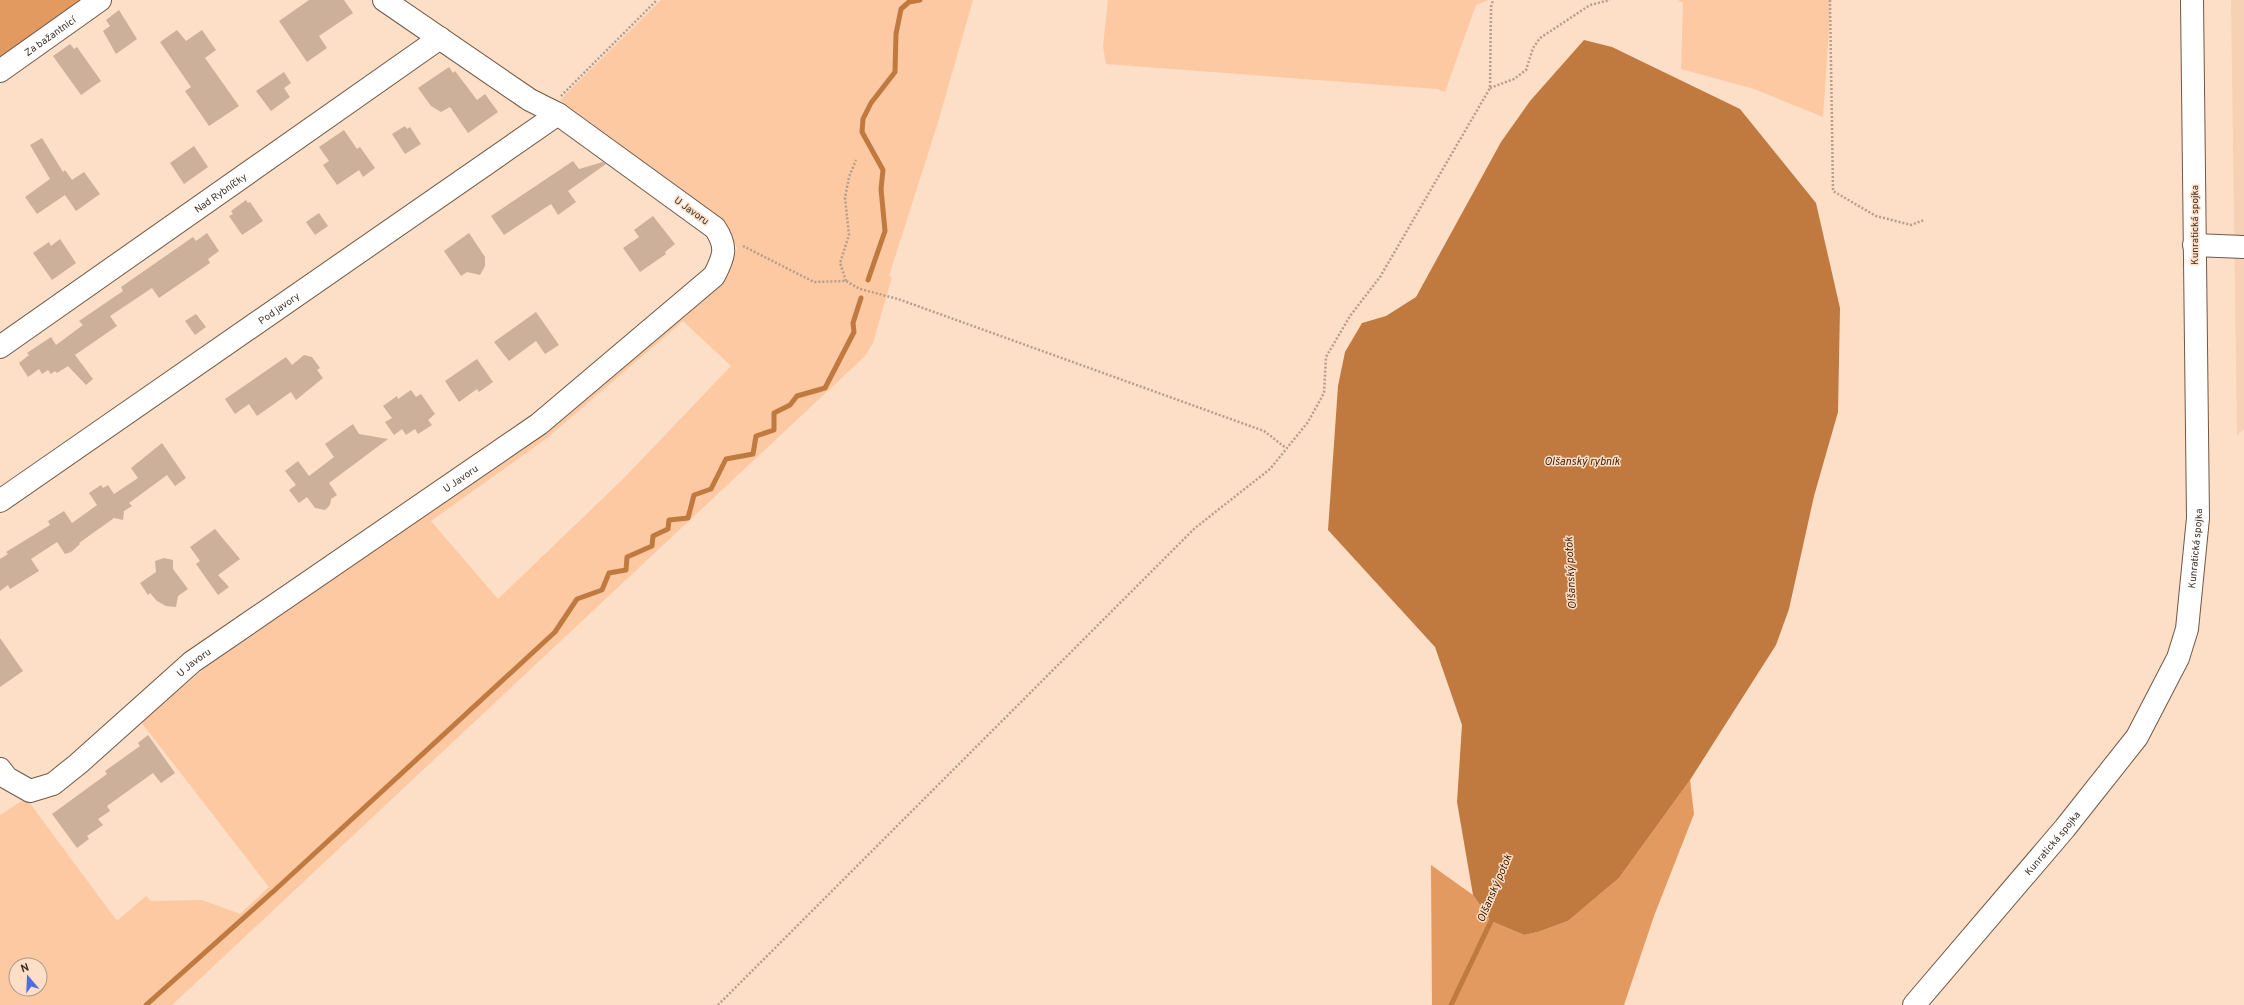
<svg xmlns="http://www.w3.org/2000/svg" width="2244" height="1005" font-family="Overpass,sans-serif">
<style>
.built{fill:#f6d1b5}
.green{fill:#fcc9a3;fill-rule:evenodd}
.forest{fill:#e29a60}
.water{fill:#c07a40}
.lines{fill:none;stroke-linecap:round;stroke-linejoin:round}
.stream{stroke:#c07a40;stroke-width:5}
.building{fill:#cdb09a}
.minor-casing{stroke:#725845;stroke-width:24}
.major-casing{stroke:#725845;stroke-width:24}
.path{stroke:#b69e8c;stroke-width:2.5;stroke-dasharray:2 2;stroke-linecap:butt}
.minor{stroke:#fff;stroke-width:22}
.major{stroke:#fff;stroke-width:22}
.labels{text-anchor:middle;stroke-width:3;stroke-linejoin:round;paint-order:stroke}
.street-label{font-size:10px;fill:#3d3128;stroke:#fddec7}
.water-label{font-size:11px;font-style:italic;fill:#40230a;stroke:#fddec7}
</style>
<rect width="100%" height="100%" fill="#fddec7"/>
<polygon class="built" points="2231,0 2244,0 2244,429 2237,435"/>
<g class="green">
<path d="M 661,0 L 973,0 L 938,122 L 889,276 L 892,277 L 873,343 L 865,356 L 172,1005 L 0,1005 L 0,815 L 26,798 L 117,921 L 146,896 L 151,901 L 202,900 L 240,914 L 269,887 L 141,722 L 205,668 L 547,431 L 726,279 L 737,249 L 729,228 L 707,208 L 560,100 ZM 683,321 L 731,366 L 624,478 L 498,599 L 431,521 L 547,438 ZM 16,965 L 40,965 L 40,989 L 16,989 Z"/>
<polygon points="1108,0 1488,0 1476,5 1445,92 1437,89 1106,64 1103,46"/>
<polygon points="1678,0 1831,0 1823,117 1754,89 1681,69 1683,3"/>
</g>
<g class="forest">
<polygon points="0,0 100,0 0,71"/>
<polygon points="1690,780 1694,814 1654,916 1624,1005 1432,1005 1431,865 1473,895 1491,921 1524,935 1538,932 1568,921 1619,878"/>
</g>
<polygon class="water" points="1584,40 1612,47 1740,109 1816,203 1840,308 1838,412 1814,496 1789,609 1776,645 1690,780 1619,878 1568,921 1538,932 1524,935 1491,921 1473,895 1457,802 1462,725 1435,647 1328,530 1338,386 1345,352 1362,323 1386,316 1416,297 1501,142 1530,101"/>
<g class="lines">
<g class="stream">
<polyline points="868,280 885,231 881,189 883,170 862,132 863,119 871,103 895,72 896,34 901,9 909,2 920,0"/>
<polyline points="146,1005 276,889 555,632 577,599 602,590 609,573 626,570 627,557 652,546 653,536 668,529 669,520 688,518 694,495 711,489 726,459 753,454 756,436 774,430 774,413 790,405 797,396 825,388 854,332 853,323 861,298"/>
<polyline points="1451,1005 1494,915"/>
</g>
</g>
<g class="building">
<polygon points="309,0 344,0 353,13 319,36 327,48 307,62 279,21"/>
<polygon points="119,10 137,39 116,54 103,31 110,26 106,20"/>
<polygon points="177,30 186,41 202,30 216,50 205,58 239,106 209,126 185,91 191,87 160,42"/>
<polygon points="70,44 74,49 77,47 101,81 81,95 53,56"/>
<polygon points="449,67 453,73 455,71 477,100 485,94 498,112 468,133 450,107 441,112 431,106 418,88"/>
<polygon points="284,72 291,83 284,88 290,97 271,111 256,91"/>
<polygon points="405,126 407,129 410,127 421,144 405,154 392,134"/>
<polygon points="344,130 357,149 360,147 375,168 363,177 359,170 337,185 323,165 329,161 319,147"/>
<polygon points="42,138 63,172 65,170 72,180 84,172 100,194 76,211 65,195 37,214 25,197 50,179 30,145"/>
<polygon points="194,146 208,167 184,184 170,163"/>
<polygon points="573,161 579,169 603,162 606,164 568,191 576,202 558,215 551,204 504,235 491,216"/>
<polygon points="246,200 248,203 250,202 263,221 242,235 229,216 233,214 231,211"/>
<polygon points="319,213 328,226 315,235 306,222"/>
<polygon points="653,216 675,244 665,252 666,254 640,272 623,248 639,237 634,230"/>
<polygon points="207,233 219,251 208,259 210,263 159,298 152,288 110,316 117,326 75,355 93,379 86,385 68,366 57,373 55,371 51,374 48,370 42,374 39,369 28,377 19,363 29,355 27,353 51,337 56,345 83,325 79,321 123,291 121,287 193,237 196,241"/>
<polygon points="469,233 485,257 485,266 480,275 467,272 461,276 444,251"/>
<polygon points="60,239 76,263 52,280 33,253 49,242 51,246"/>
<polygon points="536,312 559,345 545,354 536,341 509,361 494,342"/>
<polygon points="196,314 206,327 195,335 185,321"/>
<polygon points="304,355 312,357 320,368 317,370 323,378 296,400 291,392 257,416 249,404 235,414 225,399 286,357 292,365"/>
<polygon points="477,359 493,382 479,392 477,389 459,402 445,381"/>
<polygon points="411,390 416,397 421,394 435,414 428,420 432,425 418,434 415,429 406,435 402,429 394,435 385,422 392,418 383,406 397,396 398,399"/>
<polygon points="353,424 359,434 388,439 329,483 337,495 331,499 330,505 325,510 315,508 307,497 299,503 289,490 296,485 285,471 298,461 309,476 334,457 325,444"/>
<polygon points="162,443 186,478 175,486 167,475 129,503 132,506 124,511 123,520 114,518 79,543 80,544 71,552 65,554 57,542 31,559 39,571 10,589 8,585 0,591 0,559 8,554 6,552 50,525 48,521 64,511 72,523 97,505 89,493 101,485 103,488 108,485 114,494 138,478 131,468"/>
<polygon points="215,529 240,559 218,575 229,587 218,595 196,564 200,561 190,547"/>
<polygon points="164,558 173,560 173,569 188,589 178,596 176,607 166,606 157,601 150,593 148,595 140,583 156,572 155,561"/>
<polygon points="0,638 23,671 0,687"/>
<polygon points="148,735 175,773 161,783 153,773 107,806 110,811 98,819 103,825 87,836 89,839 77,848 52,814 107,774 105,771 140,746 138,743"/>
</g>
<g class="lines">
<defs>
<g id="minor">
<polyline points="384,0 527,98"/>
<path id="s1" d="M 0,71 L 100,0"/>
<polyline points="2194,245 2244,247"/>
<path id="s2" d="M 0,347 L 440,38"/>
<path id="s3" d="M 0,501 L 558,114"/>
<path id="s4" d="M 0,769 L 7,778 L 30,791 L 53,784 L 78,764 L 192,662 L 539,424 L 714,276 C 724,257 728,247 715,228 L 558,114 L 530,100"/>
</g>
<g id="major">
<path id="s5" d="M 1914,1005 L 2065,828 L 2137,737 L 2178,658 L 2187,629 L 2198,518 L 2192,0"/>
</g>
</defs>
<use href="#minor" class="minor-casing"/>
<use href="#major" class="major-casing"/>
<g class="path">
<polyline points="1830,0 1833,191 1876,216 1911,225 1924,220"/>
<polyline points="1490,88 1514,79 1526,70 1533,48 1540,38 1590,5 1610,0"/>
<polyline points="561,96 657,0"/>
<polyline points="743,246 814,282 846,281 860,289 898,299 1264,431 1286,448"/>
<polyline points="846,281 840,263 849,235 845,198 849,177 856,160"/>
<polyline points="718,1005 1195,528 1270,469 1308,422 1324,393 1326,357 1350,316 1380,277 1490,88 1491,7 1493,0"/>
</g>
<use href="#minor" class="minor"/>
<use href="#major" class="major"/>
</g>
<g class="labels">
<g class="street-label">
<text dy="4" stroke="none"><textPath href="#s1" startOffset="61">Za bažantnicí</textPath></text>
<text dy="4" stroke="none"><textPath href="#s2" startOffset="269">Nad Rybníčky</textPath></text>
<text transform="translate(692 210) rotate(36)" y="4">U Javoru</text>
<text transform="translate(2194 225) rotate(-90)" y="4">Kunratická spojka</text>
<text dy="4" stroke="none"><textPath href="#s3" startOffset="339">Pod javory</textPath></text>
<text dy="4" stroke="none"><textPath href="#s4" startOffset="572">U Javoru</textPath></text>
<text dy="4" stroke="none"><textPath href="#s5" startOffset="549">Kunratická spojka</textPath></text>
<text dy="4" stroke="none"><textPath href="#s4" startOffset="248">U Javoru</textPath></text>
<text dy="4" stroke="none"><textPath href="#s5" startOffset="213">Kunratická spojka</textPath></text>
</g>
<g class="water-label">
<text x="1582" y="465">Olšanský rybník</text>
<text transform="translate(1570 573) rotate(-93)" y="4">Olšanský potok</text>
<text transform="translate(1494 888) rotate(-67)" y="4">Olšanský potok</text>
</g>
</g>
<g transform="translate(28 977) rotate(341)"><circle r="19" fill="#fddec7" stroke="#b09987"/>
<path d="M0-3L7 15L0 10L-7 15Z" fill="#4d6ee2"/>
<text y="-6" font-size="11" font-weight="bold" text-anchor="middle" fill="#3d3128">N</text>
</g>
</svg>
